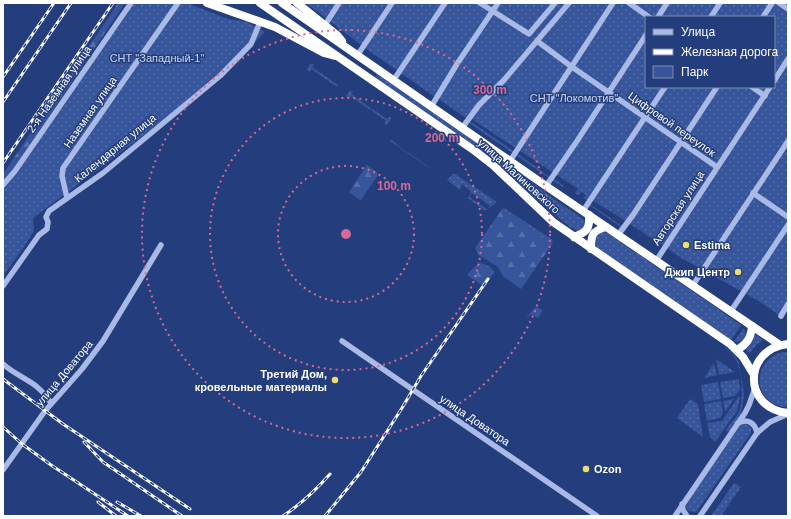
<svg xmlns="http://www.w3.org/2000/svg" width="791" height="519" font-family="Helvetica,sans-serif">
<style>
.green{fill:url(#green-dots);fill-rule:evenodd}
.forest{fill:url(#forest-firs)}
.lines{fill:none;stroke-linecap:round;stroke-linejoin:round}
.minor{stroke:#a8bae5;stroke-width:5.5}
.highway{stroke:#fff;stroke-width:8}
.rail-casing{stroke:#fff;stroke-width:3}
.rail{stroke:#243d7c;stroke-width:1.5;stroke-dasharray:4.5;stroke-linecap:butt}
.ring{fill:none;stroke:#d76994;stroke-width:2;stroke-dasharray:2 4}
.poi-dot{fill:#efdd6c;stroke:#243d7c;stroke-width:1.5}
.labels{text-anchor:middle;stroke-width:3;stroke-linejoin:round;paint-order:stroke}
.park-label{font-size:11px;fill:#cbd7f4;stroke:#243d7c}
.street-label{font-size:11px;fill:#fff;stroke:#243d7c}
.poi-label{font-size:11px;font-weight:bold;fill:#fff;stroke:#243d7c;text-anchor:start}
.centre{fill:#d76994;stroke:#243d7c;stroke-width:2}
.ring-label{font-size:12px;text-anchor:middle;font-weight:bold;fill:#d76994;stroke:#243d7c;stroke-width:3;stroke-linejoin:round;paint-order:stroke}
</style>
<defs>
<pattern id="green-dots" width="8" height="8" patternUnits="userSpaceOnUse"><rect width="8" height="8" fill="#37559a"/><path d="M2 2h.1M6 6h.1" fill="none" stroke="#556ea9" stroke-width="1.8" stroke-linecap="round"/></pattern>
<pattern id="forest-firs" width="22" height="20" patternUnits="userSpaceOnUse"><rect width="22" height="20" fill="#37559a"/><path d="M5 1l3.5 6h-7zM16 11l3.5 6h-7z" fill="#556ea9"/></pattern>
</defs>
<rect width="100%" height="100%" fill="#243d7c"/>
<g class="green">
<polygon points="129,3 187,3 228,19 247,22 265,32 223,76 33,218 34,231 22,250 3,276 3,186"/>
<path d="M 306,3 L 788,3 L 788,307 L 782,317 L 757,300 L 683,259 L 607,209 L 606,209 L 592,200 L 588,201 L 583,198 L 586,195 L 582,192 L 578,195 L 575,193 L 578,189 L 557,175 L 554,179 L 564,186 L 563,187 L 552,180 L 555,174 L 467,116 L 466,118 L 440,100 L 441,99 L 436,96 L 435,97 L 365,48 ZM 646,17 L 774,17 L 774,87 L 646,87 Z"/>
<polygon points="310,64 314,64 312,67 338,85 337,87 311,69 309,72 307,69"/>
<polygon points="377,74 509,165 547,194 583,219 585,221 585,226 581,230 578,231 570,227 544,206 484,152 375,77"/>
<polygon points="349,91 353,91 351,94 371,108 370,110 350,96 348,99 347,98 346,96"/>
<polygon points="372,109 387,119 390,116 391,119 387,125 384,124 386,121 371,110"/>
<polygon points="470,121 515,152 514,154 469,123"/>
<polygon points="391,139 397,144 397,145 429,167 428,167 390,141"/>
<polygon points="518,154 550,177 549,178 517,156"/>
<path d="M 453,174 L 455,174 L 497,202 L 485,211 L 468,198 L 471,191 L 462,184 L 460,190 L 447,180 ZM 471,193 L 474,194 L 490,206 L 487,209 L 469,197 Z"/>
<polygon points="590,204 622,226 621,227 589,205"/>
<polygon points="504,208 553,240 551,242 502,209"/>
<polygon points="602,232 608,233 741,325 731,340 597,248 595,241 596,237"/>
<polygon points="744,328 746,334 744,339 738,342 734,341"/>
<polygon points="755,334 763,340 756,345 750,353 745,350 750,345"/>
<path d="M 725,347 L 736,358 L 739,363 L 744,395 L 741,414 L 729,432 L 726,430 C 730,424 737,417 740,409 C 743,398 742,372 737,362 C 734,356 729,352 725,348 Z"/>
<path d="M 783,352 L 788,352 L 788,407 C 753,406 749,361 783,352 Z"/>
<polygon points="716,359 735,372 719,375"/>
<polygon points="714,363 717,375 704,378"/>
<polygon points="739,379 740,390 735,396 723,398 720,382"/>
<polygon points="718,382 721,399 704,402 701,385"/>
<polygon points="738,397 740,397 740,398 737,411 715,442 710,437 707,423 722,421"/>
<polygon points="690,399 698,404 703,437 677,418"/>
<polygon points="734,399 725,412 723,401"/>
<polygon points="721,401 723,414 720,418 707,421 704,404"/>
<polygon points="745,423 751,427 751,433 697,511 694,512 688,511 685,507 686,503 740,425"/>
<polygon points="734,483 741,487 721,516 711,516"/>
</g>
<g class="forest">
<polygon points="118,3 125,3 3,184 3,174"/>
<polygon points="367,165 377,172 378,175 361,200 360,200 349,192"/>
<polygon points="502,209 553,243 521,289 503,276 498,267 479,255 475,248"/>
<polygon points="479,262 490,267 495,272 483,286 467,275"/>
<polygon points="536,307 543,310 538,318 531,314 528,317 527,316"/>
</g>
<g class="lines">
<g class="minor">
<polyline points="480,3 529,34 555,3"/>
<polyline points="629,3 649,17"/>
<polyline points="779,3 788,9"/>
<polyline points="658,17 667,3"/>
<polyline points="711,17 720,3"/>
<polyline points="763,17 772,3"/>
<polyline points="325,25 339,3"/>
<polyline points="537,41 572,67 717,167"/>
<polyline points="357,56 392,3"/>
<polyline points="393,81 445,3"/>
<polyline points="774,81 788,59"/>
<polyline points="752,87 765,96"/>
<polyline points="431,107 457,64 498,3"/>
<polyline points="462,128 479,105 504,80 569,3"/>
<polyline points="510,161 613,3"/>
<polyline points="3,185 15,171 131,3"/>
<polyline points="546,186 577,141 646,35"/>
<polyline points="753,193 788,217"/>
<polyline points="67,198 62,176 63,168 178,3"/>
<polyline points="583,211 665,87"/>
<polyline points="618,235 633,215 717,87"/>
<polyline points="656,261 770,87"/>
<polyline points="693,285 788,141"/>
<polyline points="3,286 39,235 47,229 48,222 46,217 49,211 103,173 220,76 251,44 260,22"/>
<polyline points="731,311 788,225"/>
<polyline points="781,316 788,304"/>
<polyline points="342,341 597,516"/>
<path d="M 3,364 C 13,373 25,378 36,386 C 42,391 47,397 51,403"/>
<path d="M 738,423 C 748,418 755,423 757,433"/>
<polyline points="3,470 45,411 82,369 103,341 161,245"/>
<polyline points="682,504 683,510 687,516"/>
<polyline points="675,516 745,413 749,405 755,388"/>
<polyline points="700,516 757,433 770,422 788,414"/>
</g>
<g class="highway">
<polyline points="207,3 275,27 324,53 335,56"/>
<polyline points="260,3 475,151 493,165 553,222 730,344 743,357 754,375"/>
<polyline points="282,3 546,186 780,345"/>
<polyline points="297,3 337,35 342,41"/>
<path d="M 574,237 C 587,232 590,229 589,215"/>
<path d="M 591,249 C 591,235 592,231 606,227"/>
<path d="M 788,344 C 743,349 742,408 788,413"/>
<path d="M 737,350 C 747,344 751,338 752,326"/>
</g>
<defs>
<g id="rail">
<polyline points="3,77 54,3"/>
<polyline points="3,102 71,3"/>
<polyline points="3,163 113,3"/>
<polyline points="3,379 63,424 190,509"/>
<polyline points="3,427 22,444 51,465 128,516"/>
<polyline points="84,442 103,462 182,516"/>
<polyline points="98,502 116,516"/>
<polyline points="117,502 141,516"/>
<path d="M 283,516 C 301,504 316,490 330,474"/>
<polyline points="325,516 361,472 402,408 421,376 488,279"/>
</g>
</defs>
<use href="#rail" class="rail-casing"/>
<use href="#rail" class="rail"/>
</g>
<g class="ring">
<circle cx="346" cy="234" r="68"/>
<circle cx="346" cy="234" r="136"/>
<circle cx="346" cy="234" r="204"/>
</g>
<g class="poi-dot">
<circle cx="686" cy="245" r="4"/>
<circle cx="738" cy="272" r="4"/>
<circle cx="335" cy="380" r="4"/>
<circle cx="586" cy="469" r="4"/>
</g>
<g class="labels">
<g class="park-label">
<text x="157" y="62">СНТ "Западный-1"</text>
<text x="574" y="102">СНТ "Локомотив"</text>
</g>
<g class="street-label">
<text transform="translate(59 89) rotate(-55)" y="4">2-я Наземная улица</text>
<text transform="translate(90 112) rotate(-55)" y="4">Наземная улица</text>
<text transform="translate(672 124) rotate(35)" y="4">Цифровой переулок</text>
<text transform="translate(115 148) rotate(-39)" y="4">Календарная улица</text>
<text transform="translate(519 176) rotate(42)" y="4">улица Малиновского</text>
<text transform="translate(678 208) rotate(-57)" y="4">Авторская улица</text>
<text transform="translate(64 373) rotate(-50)" y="4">улица Доватора</text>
<text transform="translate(475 420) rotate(34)" y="4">улица Доватора</text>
</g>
<g class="poi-label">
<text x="694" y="249">Estima</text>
<text x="730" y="276" text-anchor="end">Джип Центр</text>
<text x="327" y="378" text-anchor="end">Третий Дом,<tspan x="327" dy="13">кровельные материалы</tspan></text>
<text x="594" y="473">Ozon</text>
</g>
</g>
<circle cx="346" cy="234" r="6" class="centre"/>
<g class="ring-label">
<text x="490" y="94">300 m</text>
<text x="442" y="142">200 m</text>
<text x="394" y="190">100 m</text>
</g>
<rect width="791" height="519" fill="none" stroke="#ffffff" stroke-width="8"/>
<rect x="645" y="16" width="130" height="72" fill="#243d7c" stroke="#7c8bb0"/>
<rect x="653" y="29" width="20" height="6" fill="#a8bae5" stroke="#7c8bb0"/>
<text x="681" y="36" font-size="12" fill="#ffffff">Улица</text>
<rect x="653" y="49" width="20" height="6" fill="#ffffff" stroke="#7c8bb0"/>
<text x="681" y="56" font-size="12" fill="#ffffff">Железная дорога</text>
<rect x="653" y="66" width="20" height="12" fill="#37559a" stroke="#7c8bb0"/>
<text x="681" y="76" font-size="12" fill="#ffffff">Парк</text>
</svg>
